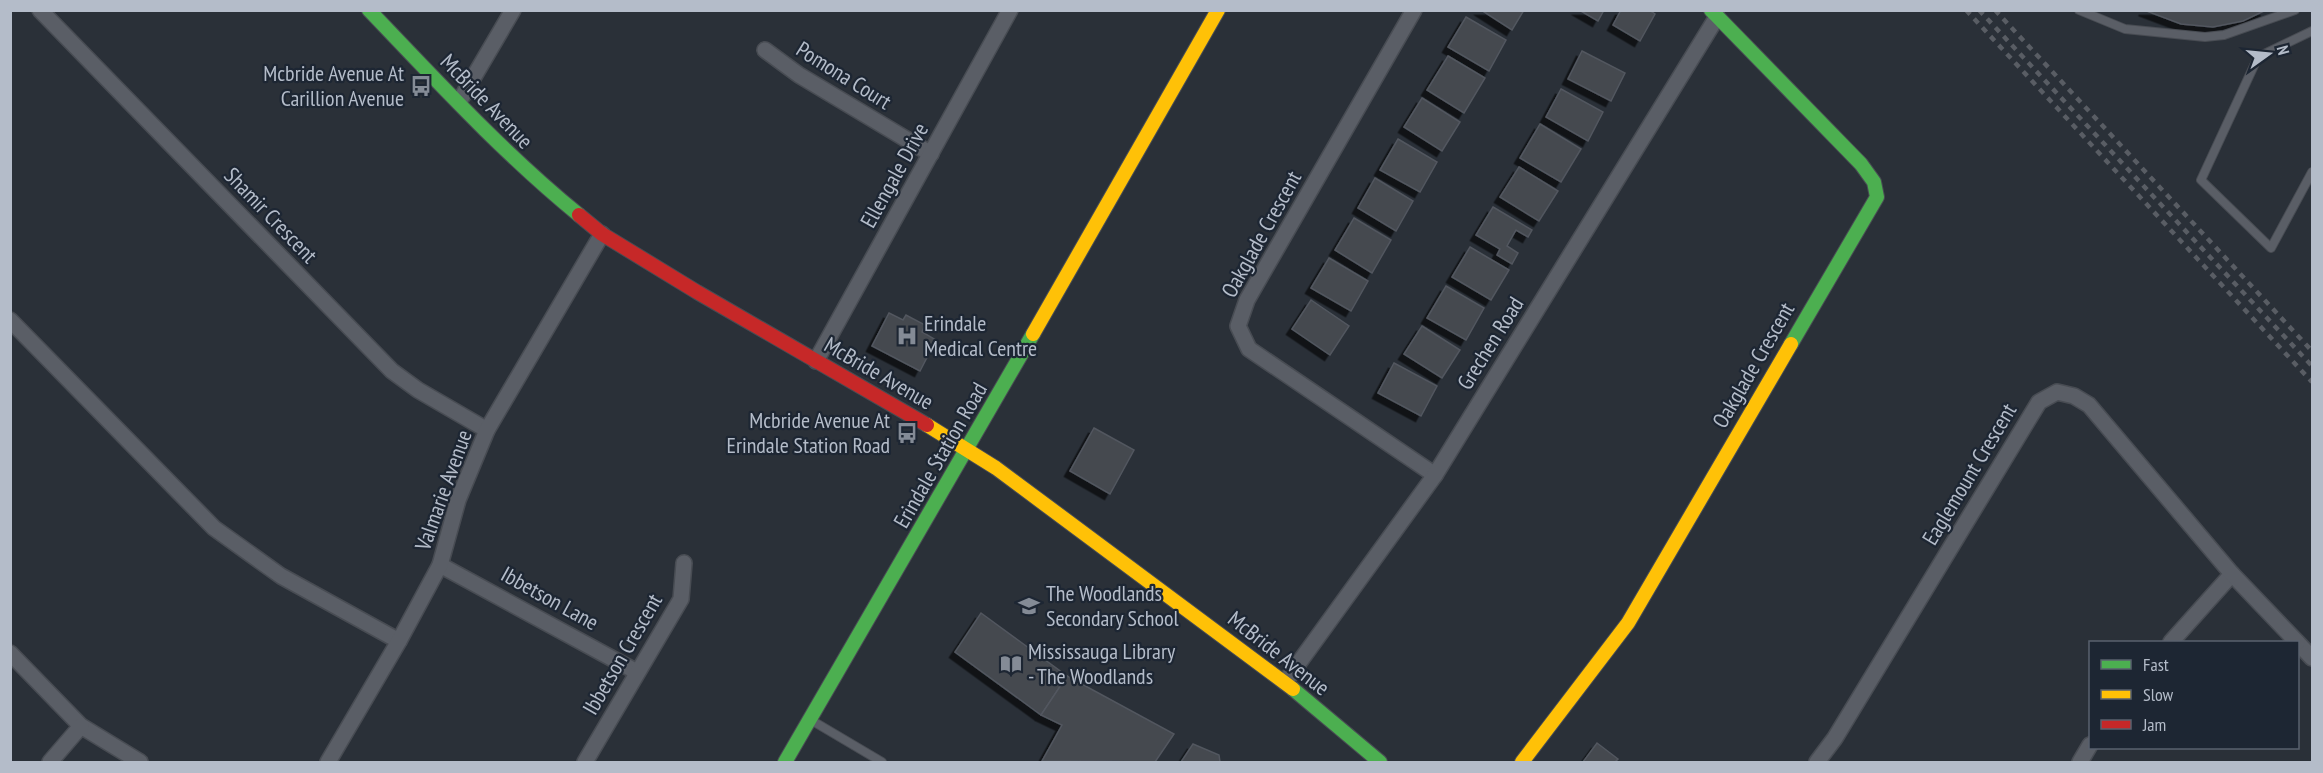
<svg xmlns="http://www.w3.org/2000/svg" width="2323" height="773" font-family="'PT Sans Narrow',sans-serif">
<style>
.building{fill:#444950;stroke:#52575f;stroke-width:1.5;filter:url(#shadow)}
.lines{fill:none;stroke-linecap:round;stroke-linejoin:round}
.lane-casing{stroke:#484c53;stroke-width:10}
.street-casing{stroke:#484c53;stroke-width:18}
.fast-casing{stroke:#484c53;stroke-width:16}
.slow-casing{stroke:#484c53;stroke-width:16}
.jam-casing{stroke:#484c53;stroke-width:16}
.lane{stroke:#5a5e66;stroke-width:8}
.street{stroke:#5a5e66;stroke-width:15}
.fast{stroke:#4caf50;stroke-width:14}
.slow{stroke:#ffc107;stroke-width:14}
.jam{stroke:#c62828;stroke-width:14}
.rail{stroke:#595d64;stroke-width:4.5;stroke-dasharray:6 6;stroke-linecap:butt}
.labels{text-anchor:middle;stroke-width:4.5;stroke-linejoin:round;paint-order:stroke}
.poi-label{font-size:22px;fill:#b4bcc9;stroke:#1d2633;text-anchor:start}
.street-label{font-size:22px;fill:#b4bcc9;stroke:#1d2633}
</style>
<defs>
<filter id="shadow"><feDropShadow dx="-5.5" dy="5.5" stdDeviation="0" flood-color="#0009"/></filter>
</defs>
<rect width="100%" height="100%" fill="#2a3038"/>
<g class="building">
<polygon points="1481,10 1524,10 1512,30"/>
<polygon points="1579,10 1604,10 1598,21"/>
<polygon points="1621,10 1649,10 1655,14 1640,41 1613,25"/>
<polygon points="2144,10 2266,10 2243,21 2213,27 2181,24"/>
<polygon points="1466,17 1506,40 1489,71 1448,47"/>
<polygon points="1582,51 1625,73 1611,101 1568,79"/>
<polygon points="1448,56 1485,78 1464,113 1427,90"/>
<polygon points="1561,89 1603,112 1588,141 1546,117"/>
<polygon points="1422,98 1460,122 1442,151 1404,127"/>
<polygon points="1540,124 1581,149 1561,182 1520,158"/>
<polygon points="1398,139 1437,162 1420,192 1380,170"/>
<polygon points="1519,167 1558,191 1539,221 1500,197"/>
<polygon points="1375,178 1413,201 1396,231 1358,208"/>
<polygon points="1493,207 1532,230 1528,237 1516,230 1507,246 1518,253 1512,264 1497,255 1500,249 1476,235"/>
<polygon points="1354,218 1391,240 1372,273 1335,250"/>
<polygon points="1470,247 1509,270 1491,300 1452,277"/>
<polygon points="1329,258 1368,281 1351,311 1311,288"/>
<polygon points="1446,286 1484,308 1466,340 1427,318"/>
<polygon points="1311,300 1349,326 1330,355 1292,329"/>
<polygon points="889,313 903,320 906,315 925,325 922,332 936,340 920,371 872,346"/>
<polygon points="1422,326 1460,350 1442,378 1404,354"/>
<polygon points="1394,363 1437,386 1421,416 1378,393"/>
<polygon points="1094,428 1134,450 1110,494 1070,471"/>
<polygon points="981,613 1067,676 1041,715 955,652"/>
<polygon points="1067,676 1174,734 1155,762 1042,761 1062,725 1041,715"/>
<polygon points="1597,743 1618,759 1615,762 1583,762"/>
<polygon points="1193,744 1219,755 1220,762 1181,762"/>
</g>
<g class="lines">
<defs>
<g id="lane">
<polyline points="2079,10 2125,29 2205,37 2224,35 2295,10"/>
<polyline points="2312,31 2258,57 2201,180 2271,248 2312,172"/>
<polyline points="811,720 882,762"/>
</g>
<g id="street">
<polyline points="40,10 392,371 418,390 487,430"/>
<polyline points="1414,10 1247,300 1238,326 1249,349 1435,475"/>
<polyline points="765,50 799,75 931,154"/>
<polyline points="459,102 513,10"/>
<polyline points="10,320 214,528 281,576 399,641"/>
<polyline points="816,361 1010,10"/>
<polyline points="440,565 637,672"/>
<polyline points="2171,642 2232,574"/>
<polyline points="2298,643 2312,658"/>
<polyline points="10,653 81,726 140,762"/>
<polyline points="1285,682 1435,475 1717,17"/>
<polyline points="50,762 81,726"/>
<polyline points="328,762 399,641 440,565 458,500 487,430 602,234"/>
<polyline points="585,762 681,599 684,563"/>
<polyline points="1817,762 1835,738 2039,402 2057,392 2074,396 2089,405 2232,574 2297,642"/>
<polyline points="2080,762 2090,745"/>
</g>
<g id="fast">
<path d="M 369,10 C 437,81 503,153 579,215"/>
<polyline points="1711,10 1861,164 1874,182 1877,197 1791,344"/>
<polyline points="1293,689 1380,762"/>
<polyline points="785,762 1033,334"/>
</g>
<g id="slow">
<polyline points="1033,334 1218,10"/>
<polyline points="927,425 996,468 1293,689"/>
<polyline points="1522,762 1628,623 1791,344"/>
</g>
<polyline id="jam" points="579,215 602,234 697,292 927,425"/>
</defs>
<use href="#lane" class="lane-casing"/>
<use href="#street" class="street-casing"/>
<use href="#fast" class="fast-casing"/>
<use href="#slow" class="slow-casing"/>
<use href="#jam" class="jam-casing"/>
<use href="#lane" class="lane"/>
<use href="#street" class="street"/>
<use href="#fast" class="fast"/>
<use href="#slow" class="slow"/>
<use href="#jam" class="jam"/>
<g class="rail">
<polyline points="1966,10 2312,382"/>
<polyline points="1979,10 2312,366"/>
<polyline points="1995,10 2312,351"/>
</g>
</g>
<defs>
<symbol id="bus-bare" viewBox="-9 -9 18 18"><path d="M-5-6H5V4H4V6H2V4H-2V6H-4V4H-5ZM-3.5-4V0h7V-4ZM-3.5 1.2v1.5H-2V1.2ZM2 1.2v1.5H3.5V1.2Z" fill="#848b96" stroke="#1d2633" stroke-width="2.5" paint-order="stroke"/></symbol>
<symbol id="hospital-bare" viewBox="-9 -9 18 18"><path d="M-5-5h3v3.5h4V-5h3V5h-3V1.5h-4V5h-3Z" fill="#848b96" stroke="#1d2633" stroke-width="2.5" paint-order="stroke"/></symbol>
<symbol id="school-bare" viewBox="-9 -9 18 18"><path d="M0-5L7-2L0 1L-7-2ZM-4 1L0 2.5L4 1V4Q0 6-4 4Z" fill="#848b96" stroke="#1d2633" stroke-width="2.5" paint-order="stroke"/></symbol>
<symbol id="library-bare" viewBox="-9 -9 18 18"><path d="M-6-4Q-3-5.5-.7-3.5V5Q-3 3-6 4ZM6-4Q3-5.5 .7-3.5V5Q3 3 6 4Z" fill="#848b96" stroke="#1d2633" stroke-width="2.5" paint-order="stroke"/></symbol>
</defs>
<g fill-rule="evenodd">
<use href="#bus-bare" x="406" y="71" width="30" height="30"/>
<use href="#hospital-bare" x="892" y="321" width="30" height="30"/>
<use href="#bus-bare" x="892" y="418" width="30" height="30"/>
<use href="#school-bare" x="1014" y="591" width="30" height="30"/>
<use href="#library-bare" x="996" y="649" width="30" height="30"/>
</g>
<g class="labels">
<g class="poi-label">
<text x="404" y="81" text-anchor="end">Mcbride Avenue At<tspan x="404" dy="25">Carillion Avenue</tspan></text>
<text x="924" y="331">Erindale<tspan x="924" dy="25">Medical Centre</tspan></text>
<text x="890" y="428" text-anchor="end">Mcbride Avenue At<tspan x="890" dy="25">Erindale Station Road</tspan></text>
<text x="1046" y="601">The Woodlands<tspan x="1046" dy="25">Secondary School</tspan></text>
<text x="1028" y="659">Mississauga Library<tspan x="1028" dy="25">- The Woodlands</tspan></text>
</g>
<g class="street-label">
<text transform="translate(844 75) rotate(32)" y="8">Pomona Court</text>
<text transform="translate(487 101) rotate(46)" y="8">McBride Avenue</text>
<text transform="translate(894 175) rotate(-61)" y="8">Ellengale Drive</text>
<text transform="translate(271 215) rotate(46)" y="8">Shamir Crescent</text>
<text transform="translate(1261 234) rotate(-61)" y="8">Oakglade Crescent</text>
<text transform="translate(1490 343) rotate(-58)" y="8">Grechen Road</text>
<text transform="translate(1753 365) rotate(-60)" y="8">Oakglade Crescent</text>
<text transform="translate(879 373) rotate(30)" y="8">McBride Avenue</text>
<text transform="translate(940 455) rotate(-60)" y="8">Erindale Station Road</text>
<text transform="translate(1969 474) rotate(-59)" y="8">Eaglemount Crescent</text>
<text transform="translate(443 490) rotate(-70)" y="8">Valmarie Avenue</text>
<text transform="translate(550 598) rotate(29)" y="8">Ibbetson Lane</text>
<text transform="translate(1279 653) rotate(38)" y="8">McBride Avenue</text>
<text transform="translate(622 654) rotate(-60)" y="8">Ibbetson Crescent</text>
</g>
</g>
<rect width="2323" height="773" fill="none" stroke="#b4bcc9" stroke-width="24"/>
<rect x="2089" y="641" width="210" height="108" fill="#1d2633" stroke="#59626f" stroke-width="1.5"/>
<rect x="2101" y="660" width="30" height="9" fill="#4caf50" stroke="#59626f" stroke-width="1.5"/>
<text x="2143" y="671" font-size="18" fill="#b4bcc9">Fast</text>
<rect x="2101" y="690" width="30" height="9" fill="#ffc107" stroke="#59626f" stroke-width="1.5"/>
<text x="2143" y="701" font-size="18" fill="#b4bcc9">Slow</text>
<rect x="2101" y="720" width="30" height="9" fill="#c62828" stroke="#59626f" stroke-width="1.5"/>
<text x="2143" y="731" font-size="18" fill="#b4bcc9">Jam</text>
<g transform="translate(2269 54) rotate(75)" stroke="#1d2633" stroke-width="4.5" paint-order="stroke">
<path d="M0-4.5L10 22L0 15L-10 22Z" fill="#b4bcc9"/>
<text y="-9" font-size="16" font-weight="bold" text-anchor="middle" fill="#b4bcc9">N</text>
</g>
</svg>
